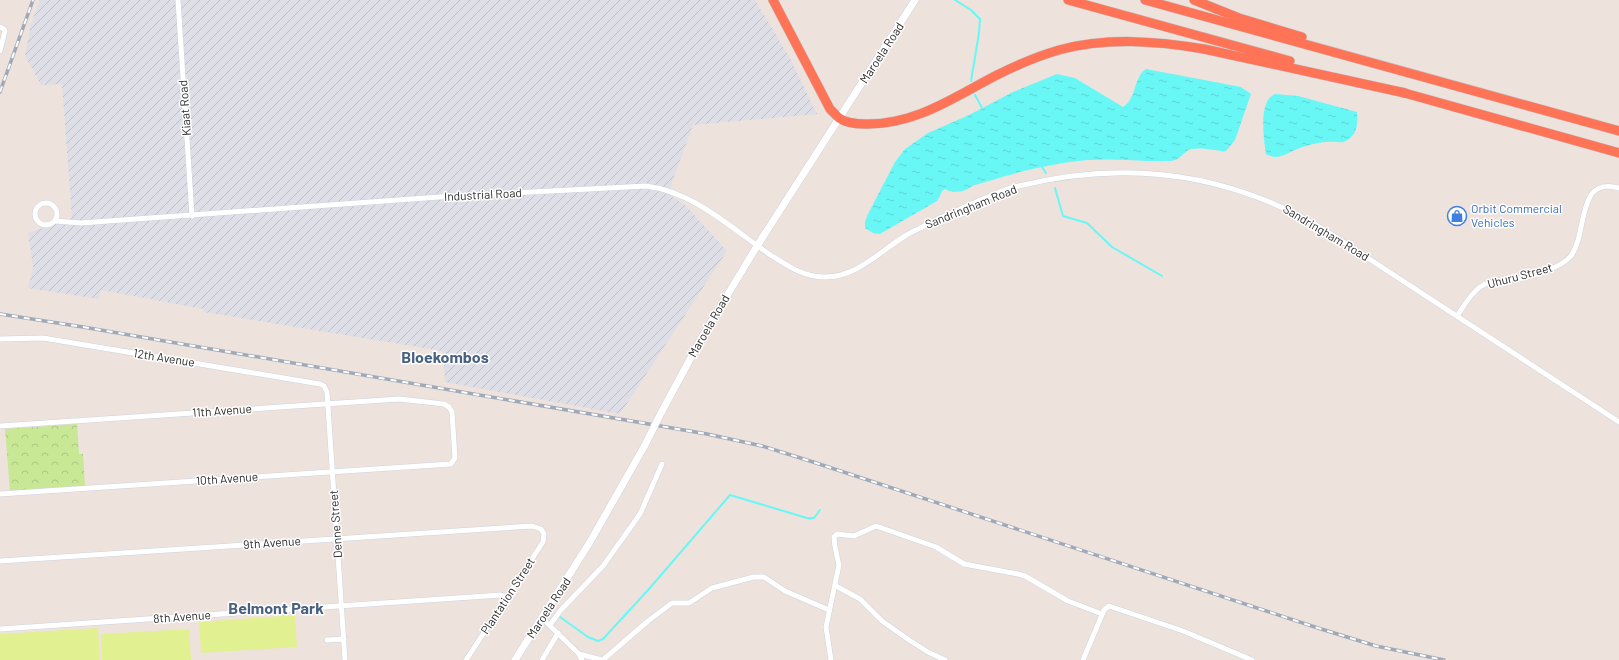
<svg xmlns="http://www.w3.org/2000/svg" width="1619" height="660" font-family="Barlow,sans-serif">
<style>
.industrial{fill:url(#industrial-furrows)}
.park{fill:url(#park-crowns)}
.pitch{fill:#e1f091}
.water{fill:url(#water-ripples)}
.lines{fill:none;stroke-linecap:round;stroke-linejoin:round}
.stream{stroke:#69f7f6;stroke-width:2}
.street-casing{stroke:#cbd4de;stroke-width:6}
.secondary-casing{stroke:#cbd4de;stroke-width:8}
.highway-casing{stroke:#c4c4c4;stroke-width:10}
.street{stroke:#fff;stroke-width:5}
.secondary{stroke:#fff;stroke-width:7}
.highway{stroke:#ff7357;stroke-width:9}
.rail-casing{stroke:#9fa9b7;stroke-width:3.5}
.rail{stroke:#fff;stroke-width:2;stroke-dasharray:6;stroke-linecap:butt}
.secondary-bridge-casing{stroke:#cbd4de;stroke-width:8;stroke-linecap:butt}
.secondary-bridge{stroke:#fff;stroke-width:7}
.labels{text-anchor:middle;stroke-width:3;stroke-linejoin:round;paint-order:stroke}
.street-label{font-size:12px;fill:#2c2c2c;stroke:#fff}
.shop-label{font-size:12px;fill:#366cbe;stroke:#fff;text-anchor:start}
.district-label{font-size:16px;font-weight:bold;fill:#486180;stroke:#fff}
</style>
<defs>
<pattern id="industrial-furrows" width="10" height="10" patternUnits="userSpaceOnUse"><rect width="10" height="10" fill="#dedee6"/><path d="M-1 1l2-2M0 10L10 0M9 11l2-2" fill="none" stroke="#bfbfc5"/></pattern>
<pattern id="park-crowns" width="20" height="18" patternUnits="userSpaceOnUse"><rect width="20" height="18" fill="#c8e896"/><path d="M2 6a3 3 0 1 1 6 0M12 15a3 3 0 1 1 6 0" fill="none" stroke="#acc781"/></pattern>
<pattern id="water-ripples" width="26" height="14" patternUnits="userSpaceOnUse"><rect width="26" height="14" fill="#69f7f6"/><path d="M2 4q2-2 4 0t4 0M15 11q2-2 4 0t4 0" fill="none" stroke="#5bd4d3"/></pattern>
</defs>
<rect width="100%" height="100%" fill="#eee2dd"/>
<polygon class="industrial" points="40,0 755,0 791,60 817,114 693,125 672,182 670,195 687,207 727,251 620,414 445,382 443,351 204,312 204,309 101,290 98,299 28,288 33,267 28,233 72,218 62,84 41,85 25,56 31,24"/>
<polygon class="park" points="77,424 79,454 83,454 85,486 10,491 5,429"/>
<g class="pitch">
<polygon points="295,615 297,647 201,653 199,622"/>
<polygon points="98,628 100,660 0,660 0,634"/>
<polygon points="189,629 191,660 102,660 101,634"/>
</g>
<g class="water">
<path d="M 1146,69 L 1241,87 L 1251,94 L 1235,140 L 1226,151 C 1216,151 1203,147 1192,149 C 1182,151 1182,161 1169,161 C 1142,162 1116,158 1089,160 C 1049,163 1011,174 972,186 C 965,192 953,194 945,189 L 942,191 L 940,196 L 937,201 L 880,234 L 873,233 L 865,228 L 865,222 L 868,214 L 895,162 L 905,149 L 928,133 L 969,115 L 1013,92 L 1057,74 L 1075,78 L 1123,107 C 1137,98 1133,78 1146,69 Z"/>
<path d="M 1275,94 L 1298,96 L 1357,112 C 1358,124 1357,135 1346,141 C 1343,143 1340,142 1337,142 C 1326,141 1316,143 1306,146 C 1291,149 1280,163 1266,154 C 1264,140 1260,113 1268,100 C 1269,98 1273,95 1275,94 Z"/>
</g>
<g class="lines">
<g class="stream">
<polyline points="955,0 971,10 980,19 979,33 971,81"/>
<polyline points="975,95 982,108"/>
<polyline points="1042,167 1046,173"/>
<polyline points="1055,188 1063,216 1087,223 1112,247 1162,276"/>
<polyline points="560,617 588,637 598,641 603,639 649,589 730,495 807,518 814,518 820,510"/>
</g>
<defs>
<g id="street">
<polyline points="178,0 192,216"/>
<polyline points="0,27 4,29 5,31 0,51"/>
<circle cx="46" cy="214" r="11"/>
<path d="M 55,221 L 81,223 L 439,197 L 646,186 C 695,192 733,230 772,256 C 788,266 804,277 823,277 C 856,278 879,252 905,236 C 913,231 921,228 928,224 C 946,215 965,207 983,199 C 992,196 1001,191 1011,188 C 1124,158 1232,172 1331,234 L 1619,422"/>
<path d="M 1457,316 C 1464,306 1470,294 1480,287 C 1492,279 1504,281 1518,279 C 1533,276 1561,268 1571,256 C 1583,238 1580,213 1591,195 C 1598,185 1608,185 1619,188"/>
<polyline points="0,339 43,338 320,384 324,386 327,392 345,660"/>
<polyline points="0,426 399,399 444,404 449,407 452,412 455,458 451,464 0,494"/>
<polyline points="0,561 532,526 541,529 544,534 543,542 466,660"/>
<polyline points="836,586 860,599 882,621 909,640 928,652 945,660"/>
<polyline points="542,618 579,654 582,660"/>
<polyline points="550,625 560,611 603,566 640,514 662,464"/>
<polyline points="0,629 501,595 507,597"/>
<polyline points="327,640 344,639"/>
<polyline points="579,654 602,660"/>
<polyline points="542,660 558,633"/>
<polyline points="603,660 648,621 672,603 689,603 712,588 754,577 764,577 785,591 829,610"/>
<polyline points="831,660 826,627 839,565 835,547 834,537 837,534 854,536 876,526 936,547 964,564 1018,574 1025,576 1068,601 1102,614"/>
<polyline points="1083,660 1104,610 1109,606 1183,631 1252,660"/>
</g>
<g id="secondary">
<polyline points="661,413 702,337 757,246 915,0"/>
<polyline points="515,660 590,542 645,445"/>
</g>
<g id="highway">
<path d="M 773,0 L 830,109 C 833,112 836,115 839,118 C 846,123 856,124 865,124 C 916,125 954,97 997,75 C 1017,65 1038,56 1059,50 C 1107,37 1156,41 1204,49 L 1405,93"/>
<polyline points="1068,0 1290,61"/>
<polyline points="1145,0 1619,131"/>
<polyline points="1194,0 1239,18 1302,37"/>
<polyline points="1401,92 1619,153"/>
</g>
</defs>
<use href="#street" class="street-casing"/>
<use href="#secondary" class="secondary-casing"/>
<use href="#highway" class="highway-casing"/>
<use href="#street" class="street"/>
<use href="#secondary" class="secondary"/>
<use href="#highway" class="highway"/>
<defs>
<g id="rail">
<polyline points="0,92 33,0"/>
<polyline points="0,314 83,327 707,434 762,446 810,461 1318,628 1376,646 1444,660"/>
</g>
</defs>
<use href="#rail" class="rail-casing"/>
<use href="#rail" class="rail"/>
<defs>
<polyline id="secondary-bridge" points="645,445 661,413"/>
</defs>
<use href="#secondary-bridge" class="secondary-bridge-casing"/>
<use href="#secondary-bridge" class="secondary-bridge"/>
</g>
<defs>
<symbol id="shop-ring" viewBox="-11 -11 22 22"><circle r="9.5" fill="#fff" stroke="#3f7fe0" stroke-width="1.5"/><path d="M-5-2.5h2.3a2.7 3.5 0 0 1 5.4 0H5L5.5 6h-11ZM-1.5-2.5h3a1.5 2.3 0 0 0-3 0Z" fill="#3f7fe0"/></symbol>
</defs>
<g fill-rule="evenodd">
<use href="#shop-ring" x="1446" y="205" width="22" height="22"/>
</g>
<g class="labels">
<g class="street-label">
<text transform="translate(882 53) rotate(-57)" y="4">Maroela Road</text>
<text transform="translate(185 108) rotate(-94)" y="4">Kiaat Road</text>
<text transform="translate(483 195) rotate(-3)" y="4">Industrial Road</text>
<text transform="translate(971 207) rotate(-22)" y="4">Sandringham Road</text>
<text transform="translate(1326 233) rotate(31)" y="4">Sandringham Road</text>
<text transform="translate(1520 276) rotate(-15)" y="4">Uhuru Street</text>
<text transform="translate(709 326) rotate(-60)" y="4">Maroela Road</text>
<text transform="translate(164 358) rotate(9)" y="4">12th Avenue</text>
<text transform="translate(222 411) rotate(-4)" y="4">11th Avenue</text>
<text transform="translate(227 479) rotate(-4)" y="4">10th Avenue</text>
<text transform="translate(336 524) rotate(-94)" y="4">Denne Street</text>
<text transform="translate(272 543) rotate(-4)" y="4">9th Avenue</text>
<text transform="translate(508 596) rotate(-57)" y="4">Plantation Street</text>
<text transform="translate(549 608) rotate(-57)" y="4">Maroela Road</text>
<text transform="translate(182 617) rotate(-4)" y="4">8th Avenue</text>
</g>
<g class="shop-label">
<text x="1471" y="213">Orbit Commercial<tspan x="1471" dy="14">Vehicles</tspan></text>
</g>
<g class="district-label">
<text x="445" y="363">Bloekombos</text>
<text x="276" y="614">Belmont Park</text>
</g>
</g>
</svg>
